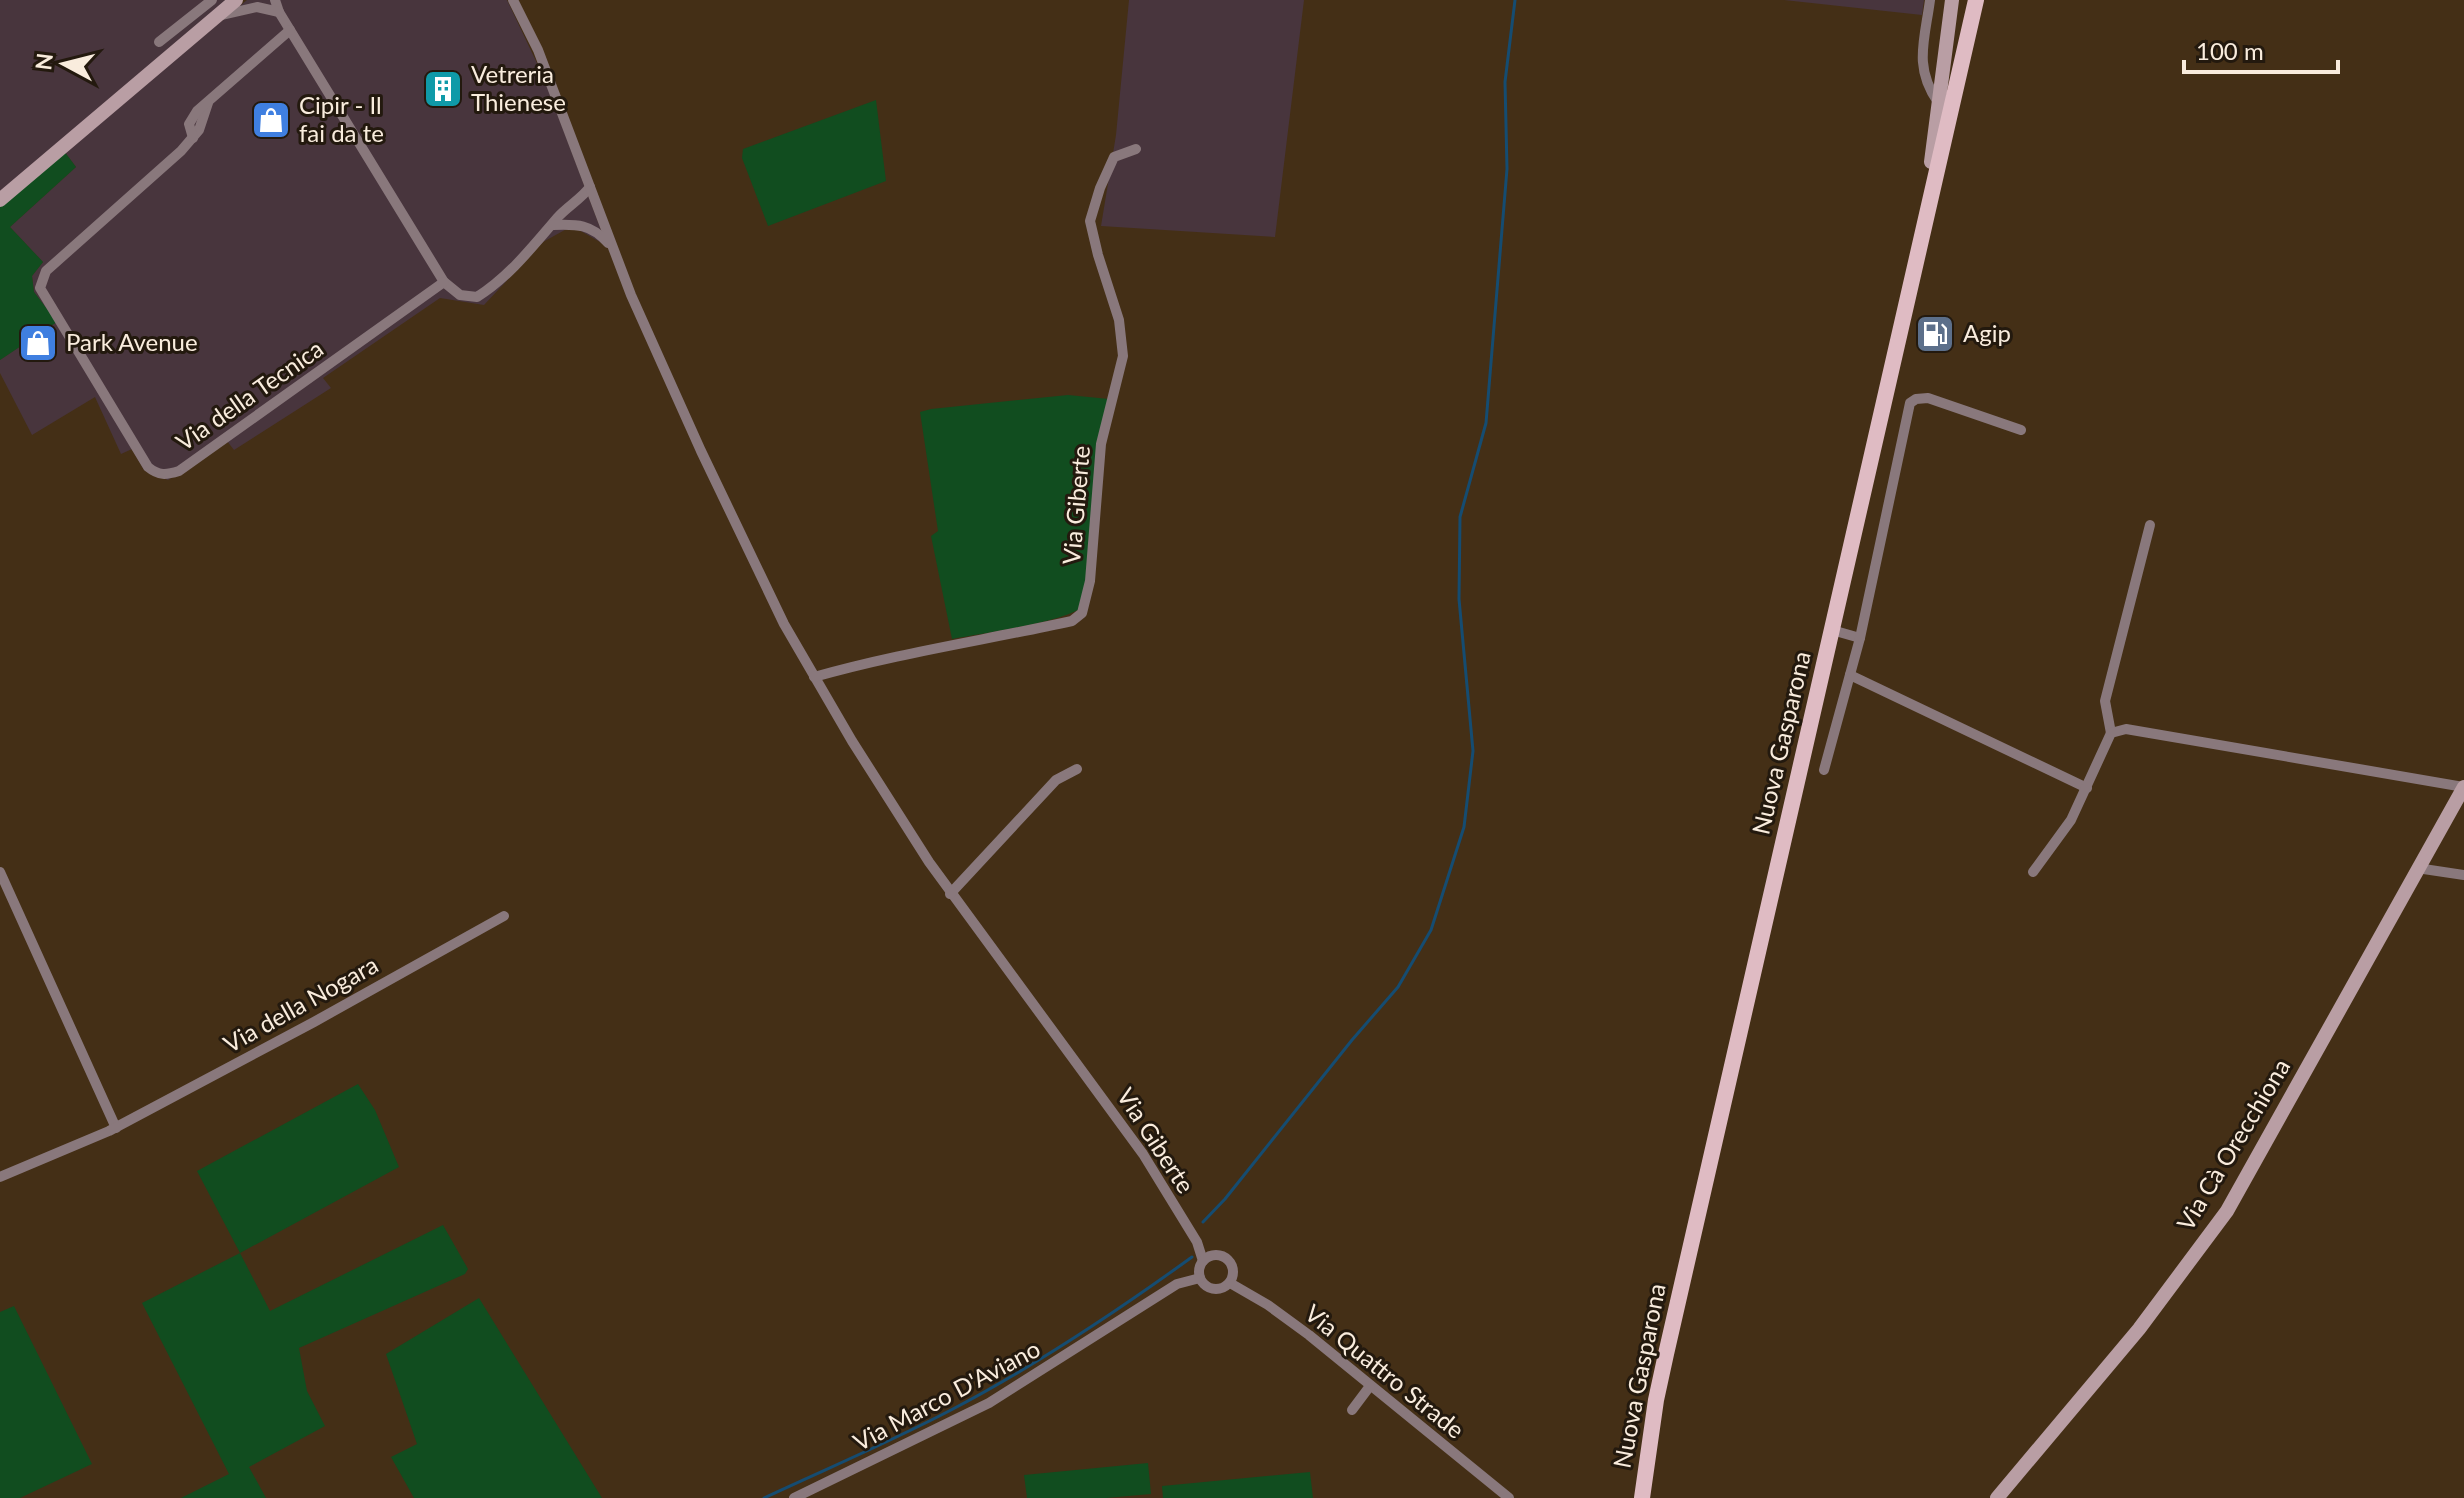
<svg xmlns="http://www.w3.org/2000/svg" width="2464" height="1498" font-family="Lato,sans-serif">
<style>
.industrial{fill:#48353d}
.green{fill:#114d1f}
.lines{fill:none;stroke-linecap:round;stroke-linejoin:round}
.stream{stroke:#154c71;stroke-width:3}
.street{stroke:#89787c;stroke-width:10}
.secondary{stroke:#b99ea4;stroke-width:14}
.primary{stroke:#dfbbc3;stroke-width:16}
.labels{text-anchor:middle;stroke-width:6;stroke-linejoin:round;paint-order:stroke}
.poi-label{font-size:24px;fill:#f9ecdd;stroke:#23190e;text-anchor:start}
.street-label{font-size:24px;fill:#f9ecdd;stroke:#23190e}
</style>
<rect width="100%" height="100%" fill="#442f16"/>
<g class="industrial">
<polygon points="0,0 232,0 0,195"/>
<polygon points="247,0 507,0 544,78 607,246 572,226 543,242 484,305 440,298 323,378 331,388 234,450 227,441 168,480 144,470 132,449 121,454 95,397 32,435 0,373 0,360 56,322 34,292 32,276 43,262 10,227 76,167 64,151"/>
<polygon points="1129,0 1304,0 1275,237 1101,226 1116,135"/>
<polygon points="1784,0 1924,0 1922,15"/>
</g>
<g class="green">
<polygon points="876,100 886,181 768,226 742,158 743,149"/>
<polygon points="64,151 76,167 10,227 43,262 32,276 34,292 57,322 0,360 0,207"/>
<path d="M 1068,395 L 1109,399 L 1083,607 C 1060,623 983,633 952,639 L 931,536 L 938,531 L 920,412 L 931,409 Z"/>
<polygon points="358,1084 375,1110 399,1167 240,1253 270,1311 443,1225 468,1269 465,1274 299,1348 307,1391 325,1426 249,1467 266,1498 181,1498 229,1474 142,1303 240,1253 197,1171"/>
<polygon points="479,1298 602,1498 414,1498 391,1457 417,1444 386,1354"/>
<polygon points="14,1306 92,1464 20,1498 0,1498 0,1312"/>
<polygon points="1148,1463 1151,1494 1106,1498 1027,1498 1024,1475"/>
<polygon points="1310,1472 1313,1498 1163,1498 1162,1486"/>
</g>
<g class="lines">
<g class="stream">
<polyline points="1203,1222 1225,1199 1352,1040 1398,987 1431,930 1464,827 1473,751 1459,599 1460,517 1486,423 1507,169 1505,82 1515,0"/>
<path d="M 764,1498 C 826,1469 890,1442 951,1410 C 1035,1366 1116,1312 1192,1257"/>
</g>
<g class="street">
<path d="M 275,0 L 279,12 L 444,282 L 460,295 L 477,297 C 509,277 533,246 558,217 C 568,206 581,199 590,187"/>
<polyline points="513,0 538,50 631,295 701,451 784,624 852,741 929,862 1143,1154 1197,1242 1203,1261"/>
<path d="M 1930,0 C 1925,39 1913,67 1938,102"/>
<polyline points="222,15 257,7 279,12"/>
<polyline points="159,42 212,0"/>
<path d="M 208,103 L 199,130 L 181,151 L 46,271 L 40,288 L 148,467 C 159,476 166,475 179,471 L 444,282"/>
<polyline points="193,138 189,124 197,111 290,30"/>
<path d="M 553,225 C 577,224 591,224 608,243"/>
<polyline points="1832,630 1860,638"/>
<polyline points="1850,675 2087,788"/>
<path d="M 814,677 C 898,653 986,640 1072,621 L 1082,613 L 1090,581 L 1101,444 L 1123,356 L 1119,320 L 1098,255 L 1090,221 L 1100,188 L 1114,157 L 1136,149"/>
<polyline points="2111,733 2105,701 2150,525"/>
<polyline points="1824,770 1860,638 1910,403 1916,399 1928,398 2021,430"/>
<polyline points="2417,868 2464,875"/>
<polyline points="0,872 116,1128"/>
<polyline points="2033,872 2071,820 2111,733 2126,729 2464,787"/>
<polyline points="950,894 1056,780 1077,769"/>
<polyline points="0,1177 109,1131 314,1022 504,916"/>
<circle cx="1216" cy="1272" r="17"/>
<polyline points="1230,1283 1268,1305 1309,1335 1509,1498"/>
<polyline points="1352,1410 1370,1386"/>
<polyline points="794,1498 989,1403 1177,1284 1200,1278"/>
</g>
<g class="secondary">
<polyline points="1931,162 1952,0"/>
<polyline points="0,200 236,0"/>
<polyline points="1997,1498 2139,1329 2227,1211 2464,787"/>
</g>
<polyline class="primary" points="1642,1498 1656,1400 1666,1354 1976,0"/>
</g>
<defs>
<symbol id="building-square" viewBox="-11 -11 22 22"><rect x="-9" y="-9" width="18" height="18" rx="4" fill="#0f9aa8" stroke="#23190e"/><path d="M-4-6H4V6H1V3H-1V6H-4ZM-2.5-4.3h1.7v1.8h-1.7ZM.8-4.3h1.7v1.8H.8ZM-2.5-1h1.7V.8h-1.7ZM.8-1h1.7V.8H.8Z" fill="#fff"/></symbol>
<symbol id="shop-square" viewBox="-11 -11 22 22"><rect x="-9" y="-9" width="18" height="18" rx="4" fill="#3f7fe0" stroke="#23190e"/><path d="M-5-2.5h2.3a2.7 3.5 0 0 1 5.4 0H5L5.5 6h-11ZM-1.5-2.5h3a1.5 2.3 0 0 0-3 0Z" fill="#fff"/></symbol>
<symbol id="fuel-square" viewBox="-11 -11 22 22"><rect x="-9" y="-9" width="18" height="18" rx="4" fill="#5c6f8a" stroke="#23190e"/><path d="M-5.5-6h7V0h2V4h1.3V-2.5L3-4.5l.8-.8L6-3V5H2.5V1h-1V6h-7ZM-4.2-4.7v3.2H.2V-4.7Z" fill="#fff"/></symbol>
</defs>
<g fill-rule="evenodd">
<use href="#building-square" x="421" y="67" width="44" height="44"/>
<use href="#shop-square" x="249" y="98" width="44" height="44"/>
<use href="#fuel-square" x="1913" y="312" width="44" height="44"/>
<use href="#shop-square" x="16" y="321" width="44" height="44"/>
</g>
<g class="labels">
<g class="poi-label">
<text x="471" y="83">Vetreria<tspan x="471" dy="28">Thienese</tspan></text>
<text x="299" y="114">Cipir - Il<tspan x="299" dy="28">fai da te</tspan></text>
<text x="1963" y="342">Agip</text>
<text x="66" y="351">Park Avenue</text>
</g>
<g class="street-label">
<text transform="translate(250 396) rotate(-35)" y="8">Via della Tecnica</text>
<text transform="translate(1077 505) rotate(-85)" y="8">Via Giberte</text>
<text transform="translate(1782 743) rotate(-77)" y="8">Nuova Gasparona</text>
<text transform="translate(301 1005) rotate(-29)" y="8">Via della Nogara</text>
<text transform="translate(1155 1141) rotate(57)" y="8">Via Giberte</text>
<text transform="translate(2234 1145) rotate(-59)" y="8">Via Cà Orecchiona</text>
<text transform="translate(1384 1372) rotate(39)" y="8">Via Quattro Strade</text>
<text transform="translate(1640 1376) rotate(-79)" y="8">Nuova Gasparona</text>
<text transform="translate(947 1396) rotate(-28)" y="8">Via Marco D'Aviano</text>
</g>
</g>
<g transform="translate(64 64) rotate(277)" stroke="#23190e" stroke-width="6" paint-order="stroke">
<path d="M0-6L14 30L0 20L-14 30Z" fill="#f9ecdd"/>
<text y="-12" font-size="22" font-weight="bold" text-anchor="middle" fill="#f9ecdd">N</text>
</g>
<path d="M2184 60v12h154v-12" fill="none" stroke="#f9ecdd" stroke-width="4"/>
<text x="2196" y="60" font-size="24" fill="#f9ecdd" stroke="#23190e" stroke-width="6" paint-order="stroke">100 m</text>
</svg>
